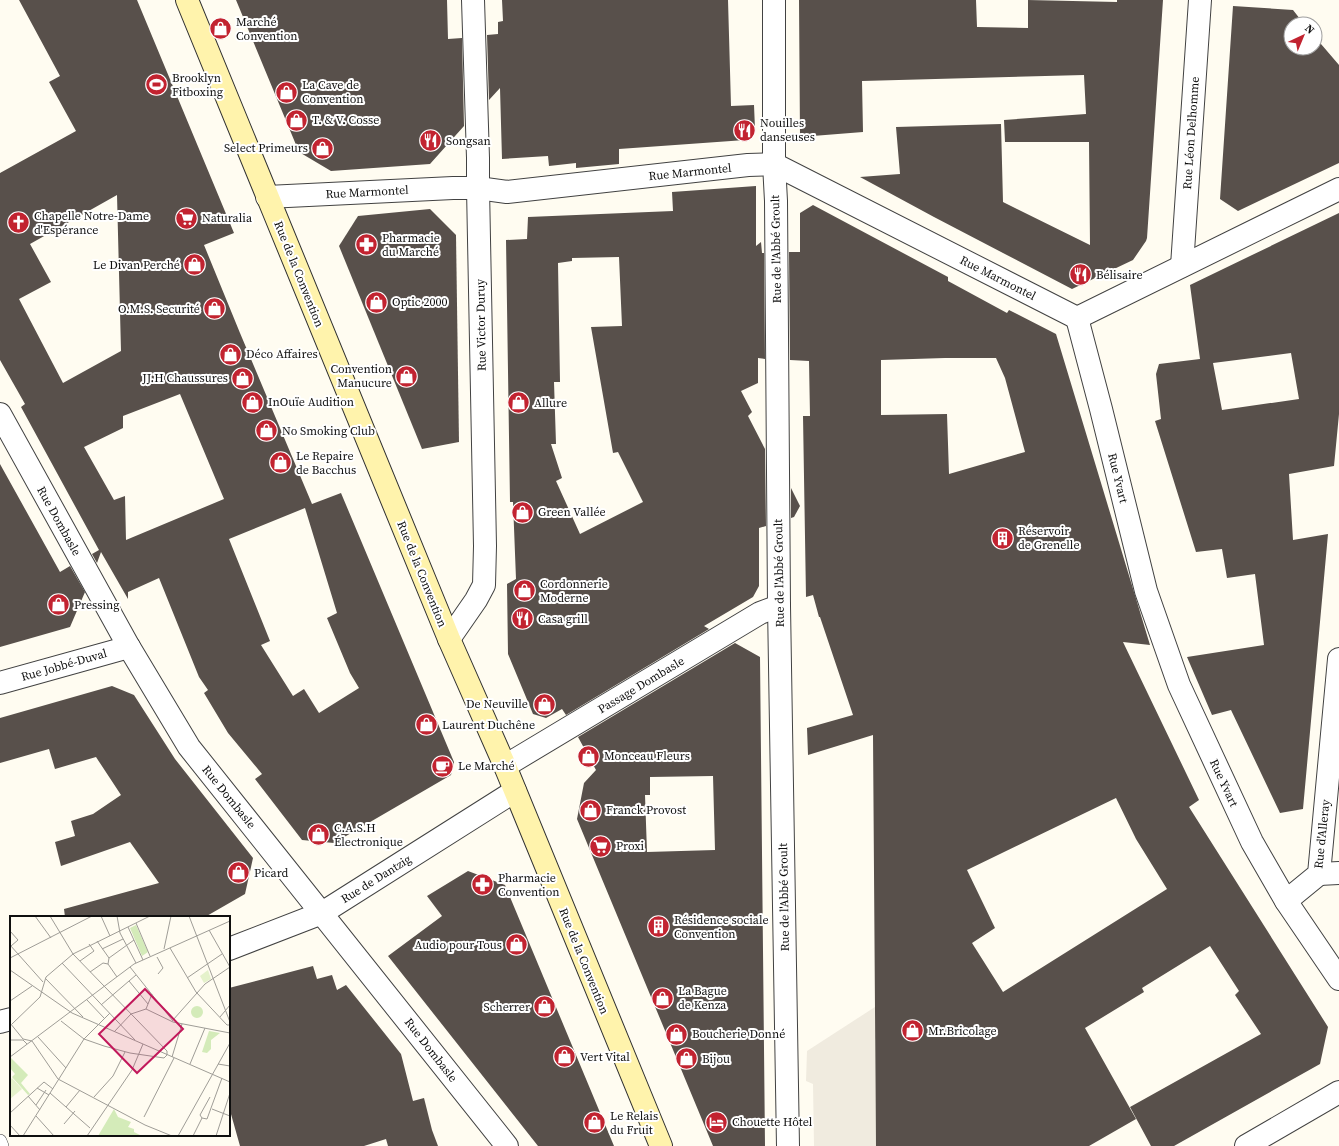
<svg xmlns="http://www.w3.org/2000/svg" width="1339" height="1146" font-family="'Source Serif 4',serif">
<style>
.plaza{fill:#f0ebdf}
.building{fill:#58504b;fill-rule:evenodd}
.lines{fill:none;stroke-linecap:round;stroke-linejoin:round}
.lane-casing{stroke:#424242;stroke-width:14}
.street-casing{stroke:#424242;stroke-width:24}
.secondary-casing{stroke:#313131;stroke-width:24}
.lane{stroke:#fff;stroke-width:13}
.street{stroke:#fff;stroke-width:22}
.secondary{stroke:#fff3ac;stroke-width:22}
.labels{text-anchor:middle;stroke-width:4;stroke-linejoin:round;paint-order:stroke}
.poi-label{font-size:12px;fill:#0f0f0f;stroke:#fff;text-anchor:start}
.street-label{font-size:12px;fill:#0f0f0f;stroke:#fff}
.inset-road{fill:none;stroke:#9f9d97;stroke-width:1}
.view{fill:#c2185b;fill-opacity:0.15;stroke:#c2185b;stroke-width:2}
.inset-edge{fill:none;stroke:#0f0f0f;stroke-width:2}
</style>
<rect width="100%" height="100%" fill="#fffcf1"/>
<polygon class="plaza" points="875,1007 888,1032 875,1039 876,1146 814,1146 813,1084 806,1081 807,1051"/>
<g class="building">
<path d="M 19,0 L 137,0 L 234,233 L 204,245 L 240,333 L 312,504 L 341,493 L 454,762 L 451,775 L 334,843 L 302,840 L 255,779 L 262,774 L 228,733 L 204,693 L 208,690 L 199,677 L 159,578 L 128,592 L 128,599 L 101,552 L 97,563 L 92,554 L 99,550 L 21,407 L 25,404 L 0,360 L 0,173 L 76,131 L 49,82 L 60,76 ZM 117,195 L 121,351 L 63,383 L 19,299 L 51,282 L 30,244 ZM 180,394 L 224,499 L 126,540 L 125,496 L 114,500 L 84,447 L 123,428 L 123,416 ZM 305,508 L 337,613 L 327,618 L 350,673 L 359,688 L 319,713 L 304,689 L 293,696 L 261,645 L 270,641 L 229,539 Z"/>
<polygon points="236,0 447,0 448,39 462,38 464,126 430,164 331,171 299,152"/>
<polygon points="502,0 728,0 731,106 754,105 755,129 745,140 619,149 619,164 576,168 576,163 549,166 548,156 502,159 500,88 489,100 487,35 498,34 498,22 503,21"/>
<polygon points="799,0 976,0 977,27 1028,28 1028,0 1117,2 1117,0 1163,0 1147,238 1146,241 1133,260 1072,289 934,217 860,177 900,174 896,127 1001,124 1003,202 1090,245 1089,142 1005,142 1004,120 1086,114 1084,75 862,81 863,132 800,137"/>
<polygon points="1233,6 1293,10 1304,24 1291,24 1291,48 1315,48 1315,37 1339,65 1339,163 1238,211 1220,199"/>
<path d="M 756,186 L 756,246 L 761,242 L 762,253 L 764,253 L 765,359 L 758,358 L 758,383 L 741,391 L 752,412 L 748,416 L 765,449 L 766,526 L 759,528 L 759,586 L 753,597 L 704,626 L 709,629 L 566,715 L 562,709 L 546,718 L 533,714 L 508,654 L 507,584 L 516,579 L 513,502 L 510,502 L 506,240 L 527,239 L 528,217 L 673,211 L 672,192 ZM 619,257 L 622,326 L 591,327 L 613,453 L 618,452 L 643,502 L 580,534 L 556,481 L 562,478 L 551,444 L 556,444 L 554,382 L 560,382 L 558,263 L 572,261 L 572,258 Z"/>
<path d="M 813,205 L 948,277 L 948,281 L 1007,313 L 1009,310 L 1056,334 L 1150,645 L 1123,642 L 1199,800 L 1189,807 L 1328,1027 L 1320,1064 L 1174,1146 L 1151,1146 L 1130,1107 L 1261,1034 L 1235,995 L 1239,991 L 1210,946 L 1142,988 L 1144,992 L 1085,1028 L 1136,1119 L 1089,1146 L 876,1146 L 873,735 L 808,755 L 807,728 L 853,715 L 820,617 L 819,617 L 813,595 L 806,597 L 803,416 L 810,416 L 809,361 L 790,360 L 789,252 L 800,252 L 800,213 ZM 945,358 L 996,358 L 1005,378 L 1025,452 L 949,474 L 947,414 L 881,415 L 881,360 ZM 1116,798 L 1136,839 L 1167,889 L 1003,992 L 972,943 L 995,928 L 967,870 Z"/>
<polygon points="430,209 456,235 459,442 422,449 339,246 358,216"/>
<path d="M 1339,213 L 1339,414 L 1334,466 L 1289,474 L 1293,540 L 1328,534 L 1303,809 L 1280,813 L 1231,710 L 1212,715 L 1187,657 L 1264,645 L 1255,574 L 1227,578 L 1222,549 L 1196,552 L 1155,421 L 1161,419 L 1156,374 L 1159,364 L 1200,359 L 1190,285 ZM 1291,353 L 1299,399 L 1222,410 L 1213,363 Z"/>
<polygon points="0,464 60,572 70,566 85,592 70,627 0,647"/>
<polygon points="791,488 800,506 794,517 791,518"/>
<path d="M 735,643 L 760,657 L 765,1146 L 713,1146 L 577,819 L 584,783 L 596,770 L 578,737 ZM 713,776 L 715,850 L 647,852 L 645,795 L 650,795 L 650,777 Z"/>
<polygon points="112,686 134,695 175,759 253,858 245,894 205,917 65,917 64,909 159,883 130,842 61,866 55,842 75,836 71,821 93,814 121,795 96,757 55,769 49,749 0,763 0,718"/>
<polygon points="468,871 505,885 614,1146 538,1146 388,956 442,916 427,896"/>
<polygon points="313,966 317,979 332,975 337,990 346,985 401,1054 413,1101 424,1098 432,1130 438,1146 388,1146 386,1139 364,1146 240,1146 229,1107 229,988"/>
</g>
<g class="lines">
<defs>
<polyline id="lane" points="0,1141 2,1146"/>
<g id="street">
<polyline points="774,0 774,164 776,201 779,606 788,1146"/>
<polyline points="267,197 453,188 478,188 507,192 748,165 774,164 1077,318"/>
<polyline points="1182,266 1200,0"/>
<polyline points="1077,318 1101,409 1146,591 1179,685 1252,842 1286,901 1339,979"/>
<polyline points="1077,318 1339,189"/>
<polyline points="0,414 129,647 189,747 507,1146"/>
<polyline points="449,639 476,600 484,585 485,546 478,188 478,158 473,0"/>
<polyline points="0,683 129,647"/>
<polyline points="505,766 760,613 779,606"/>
<polyline points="1319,874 1339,873"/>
<polyline points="1286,901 1319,874 1339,659"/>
<polyline points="229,949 322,913 515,791"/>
<polyline points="0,1022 11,1019"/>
<polyline points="1246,1146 1339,1092"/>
</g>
<polyline id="secondary" points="187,0 449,639 505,766 661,1146"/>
</defs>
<use href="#lane" class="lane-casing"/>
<use href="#street" class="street-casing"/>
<use href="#secondary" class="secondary-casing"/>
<use href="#lane" class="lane"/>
<use href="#street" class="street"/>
<use href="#secondary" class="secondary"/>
</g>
<defs>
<symbol id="shop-disc" viewBox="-11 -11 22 22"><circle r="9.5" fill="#c22330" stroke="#fff"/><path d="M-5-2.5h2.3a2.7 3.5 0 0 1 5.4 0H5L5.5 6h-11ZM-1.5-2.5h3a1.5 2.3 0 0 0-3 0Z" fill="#fff"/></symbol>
<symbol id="stadium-disc" viewBox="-11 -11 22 22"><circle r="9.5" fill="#c22330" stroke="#fff"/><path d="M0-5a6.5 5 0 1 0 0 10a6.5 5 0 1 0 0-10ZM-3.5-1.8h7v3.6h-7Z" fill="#fff"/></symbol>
<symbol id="restaurant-disc" viewBox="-11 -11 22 22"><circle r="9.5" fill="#c22330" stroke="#fff"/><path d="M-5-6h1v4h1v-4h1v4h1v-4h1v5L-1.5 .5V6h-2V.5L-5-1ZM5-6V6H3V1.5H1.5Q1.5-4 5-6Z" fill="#fff"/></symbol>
<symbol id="supermarket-disc" viewBox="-11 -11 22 22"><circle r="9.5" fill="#c22330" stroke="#fff"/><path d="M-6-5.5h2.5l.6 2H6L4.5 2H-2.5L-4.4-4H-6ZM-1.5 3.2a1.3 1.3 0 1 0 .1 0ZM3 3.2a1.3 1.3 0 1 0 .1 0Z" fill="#fff"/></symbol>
<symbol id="church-disc" viewBox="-11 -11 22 22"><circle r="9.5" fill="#c22330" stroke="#fff"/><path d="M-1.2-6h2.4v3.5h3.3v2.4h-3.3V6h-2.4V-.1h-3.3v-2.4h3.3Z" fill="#fff"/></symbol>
<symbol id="pharmacy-disc" viewBox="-11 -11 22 22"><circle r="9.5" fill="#c22330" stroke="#fff"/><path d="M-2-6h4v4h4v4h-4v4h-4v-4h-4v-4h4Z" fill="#fff"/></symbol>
<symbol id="building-disc" viewBox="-11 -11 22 22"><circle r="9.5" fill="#c22330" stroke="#fff"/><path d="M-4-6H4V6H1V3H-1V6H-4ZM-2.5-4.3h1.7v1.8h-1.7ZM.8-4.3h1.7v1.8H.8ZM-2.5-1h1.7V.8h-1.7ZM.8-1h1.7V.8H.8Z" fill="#fff"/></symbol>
<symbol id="cafe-disc" viewBox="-11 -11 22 22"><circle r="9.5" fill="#c22330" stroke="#fff"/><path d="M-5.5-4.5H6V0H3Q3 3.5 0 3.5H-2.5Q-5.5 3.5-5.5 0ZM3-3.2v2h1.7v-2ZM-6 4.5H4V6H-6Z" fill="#fff"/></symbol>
<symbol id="hotel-disc" viewBox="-11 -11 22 22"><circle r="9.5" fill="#c22330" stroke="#fff"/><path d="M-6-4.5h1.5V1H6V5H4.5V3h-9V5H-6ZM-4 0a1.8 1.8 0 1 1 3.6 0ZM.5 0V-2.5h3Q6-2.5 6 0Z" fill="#fff"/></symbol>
</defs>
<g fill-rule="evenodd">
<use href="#shop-disc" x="208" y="16" width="25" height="25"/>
<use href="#stadium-disc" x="144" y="72" width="25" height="25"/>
<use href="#shop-disc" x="274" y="80" width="25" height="25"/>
<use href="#shop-disc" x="284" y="108" width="25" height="25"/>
<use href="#restaurant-disc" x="732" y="118" width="25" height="25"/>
<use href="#restaurant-disc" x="418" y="128" width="25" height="25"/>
<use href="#shop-disc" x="310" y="136" width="25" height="25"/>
<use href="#supermarket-disc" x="174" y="206" width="25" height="25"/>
<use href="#church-disc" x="6" y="210" width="25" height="25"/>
<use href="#pharmacy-disc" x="354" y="232" width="25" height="25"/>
<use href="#shop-disc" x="182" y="252" width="25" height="25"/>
<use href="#restaurant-disc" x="1068" y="262" width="25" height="25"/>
<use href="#shop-disc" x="364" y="290" width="25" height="25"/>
<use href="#shop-disc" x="202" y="296" width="25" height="25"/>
<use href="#shop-disc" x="218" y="342" width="25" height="25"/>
<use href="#shop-disc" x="394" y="364" width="25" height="25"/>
<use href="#shop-disc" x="230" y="366" width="25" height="25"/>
<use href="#shop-disc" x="240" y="390" width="25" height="25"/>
<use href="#shop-disc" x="506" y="390" width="25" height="25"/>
<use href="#shop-disc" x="254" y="418" width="25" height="25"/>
<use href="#shop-disc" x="268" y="450" width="25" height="25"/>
<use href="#shop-disc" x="510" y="500" width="25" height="25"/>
<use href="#building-disc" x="990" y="526" width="25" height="25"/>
<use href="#shop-disc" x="512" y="578" width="25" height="25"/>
<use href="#shop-disc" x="46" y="592" width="25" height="25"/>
<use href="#restaurant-disc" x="510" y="606" width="25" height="25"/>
<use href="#shop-disc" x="532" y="692" width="25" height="25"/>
<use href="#shop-disc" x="414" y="712" width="25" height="25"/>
<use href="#shop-disc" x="576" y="744" width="25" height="25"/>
<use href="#cafe-disc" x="430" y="754" width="25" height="25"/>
<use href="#shop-disc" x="578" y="798" width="25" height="25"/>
<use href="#shop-disc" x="306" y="822" width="25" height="25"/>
<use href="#supermarket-disc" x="588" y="834" width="25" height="25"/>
<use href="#shop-disc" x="226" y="860" width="25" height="25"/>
<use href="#pharmacy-disc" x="470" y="872" width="25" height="25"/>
<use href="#building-disc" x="646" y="914" width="25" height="25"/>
<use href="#shop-disc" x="504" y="932" width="25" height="25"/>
<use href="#shop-disc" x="650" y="986" width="25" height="25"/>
<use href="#shop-disc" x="532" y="994" width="25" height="25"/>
<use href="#shop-disc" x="900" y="1018" width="25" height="25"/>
<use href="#shop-disc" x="664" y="1022" width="25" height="25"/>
<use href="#shop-disc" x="552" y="1044" width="25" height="25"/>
<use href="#shop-disc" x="674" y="1046" width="25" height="25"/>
<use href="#hotel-disc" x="704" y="1110" width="25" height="25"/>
<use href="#shop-disc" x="582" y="1110" width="25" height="25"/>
</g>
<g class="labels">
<g class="poi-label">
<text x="236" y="26">Marché<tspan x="236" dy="14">Convention</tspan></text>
<text x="172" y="82">Brooklyn<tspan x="172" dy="14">Fitboxing</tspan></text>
<text x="302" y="89">La Cave de<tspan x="302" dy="14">Convention</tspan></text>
<text x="312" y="124">T. &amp; V. Cosse</text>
<text x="760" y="127">Nouilles<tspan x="760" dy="14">danseuses</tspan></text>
<text x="446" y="145">Songsan</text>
<text x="308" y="152" text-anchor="end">Select Primeurs</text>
<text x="34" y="220">Chapelle Notre-Dame<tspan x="34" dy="14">d'Espérance</tspan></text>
<text x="202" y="222">Naturalia</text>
<text x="382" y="242">Pharmacie<tspan x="382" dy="14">du Marché</tspan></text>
<text x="180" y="269" text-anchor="end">Le Divan Perché</text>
<text x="1096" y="279">Bélisaire</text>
<text x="392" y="306">Optic 2000</text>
<text x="200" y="313" text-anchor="end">O.M.S. Securité</text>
<text x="246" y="358">Déco Affaires</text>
<text x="392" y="373" text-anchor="end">Convention<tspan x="392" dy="14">Manucure</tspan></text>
<text x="228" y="382" text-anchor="end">JJ.H Chaussures</text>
<text x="268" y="406">InOuïe Audition</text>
<text x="534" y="407">Allure</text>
<text x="282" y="435">No Smoking Club</text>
<text x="296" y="460">Le Repaire<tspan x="296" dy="14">de Bacchus</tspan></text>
<text x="538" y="516">Green Vallée</text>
<text x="1018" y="535">Réservoir<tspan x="1018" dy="14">de Grenelle</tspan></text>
<text x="540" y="588">Cordonnerie<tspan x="540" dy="14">Moderne</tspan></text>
<text x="74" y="609">Pressing</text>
<text x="538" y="623">Casa grill</text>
<text x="528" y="708" text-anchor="end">De Neuville</text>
<text x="442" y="729">Laurent Duchêne</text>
<text x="604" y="760">Monceau Fleurs</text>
<text x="458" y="770">Le Marché</text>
<text x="606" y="814">Franck Provost</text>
<text x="334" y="832">C.A.S.H<tspan x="334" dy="14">Électronique</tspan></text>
<text x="616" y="850">Proxi</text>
<text x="254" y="877">Picard</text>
<text x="498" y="882">Pharmacie<tspan x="498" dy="14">Convention</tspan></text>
<text x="674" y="924">Résidence sociale<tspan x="674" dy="14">Convention</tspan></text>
<text x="502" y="949" text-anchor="end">Audio pour Tous</text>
<text x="678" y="995">La Bague<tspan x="678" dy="14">de Kenza</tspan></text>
<text x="530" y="1011" text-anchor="end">Scherrer</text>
<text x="928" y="1035">Mr.Bricolage</text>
<text x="692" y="1038">Boucherie Donné</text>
<text x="580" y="1061">Vert Vital</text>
<text x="702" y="1063">Bijou</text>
<text x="610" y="1120">Le Relais<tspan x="610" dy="14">du Fruit</tspan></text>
<text x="732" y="1126">Chouette Hôtel</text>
</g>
<g class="street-label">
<text transform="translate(1191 133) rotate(-86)" y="4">Rue Léon Delhomme</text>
<text transform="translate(690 172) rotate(-6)" y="4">Rue Marmontel</text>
<text transform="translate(367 192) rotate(-3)" y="4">Rue Marmontel</text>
<text transform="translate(776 249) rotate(-91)" y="4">Rue de l'Abbé Groult</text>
<text transform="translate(299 274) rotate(68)" y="4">Rue de la Convention</text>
<text transform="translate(998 278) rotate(27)" y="4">Rue Marmontel</text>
<text transform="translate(481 325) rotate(-91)" y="4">Rue Victor Duruy</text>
<text transform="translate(1118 478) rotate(76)" y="4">Rue Yvart</text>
<text transform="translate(59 521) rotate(61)" y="4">Rue Dombasle</text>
<text transform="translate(779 573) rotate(-91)" y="4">Rue de l'Abbé Groult</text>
<text transform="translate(422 574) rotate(68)" y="4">Rue de la Convention</text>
<text transform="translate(64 665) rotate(-16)" y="4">Rue Jobbé-Duval</text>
<text transform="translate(641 685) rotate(-31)" y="4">Passage Dombasle</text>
<text transform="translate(1224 783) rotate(65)" y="4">Rue Yvart</text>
<text transform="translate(229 797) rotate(51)" y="4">Rue Dombasle</text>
<text transform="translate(1322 834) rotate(-84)" y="4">Rue d'Alleray</text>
<text transform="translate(376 879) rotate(-32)" y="4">Rue de Dantzig</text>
<text transform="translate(784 897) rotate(-91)" y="4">Rue de l'Abbé Groult</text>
<text transform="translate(584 961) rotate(68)" y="4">Rue de la Convention</text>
<text transform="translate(431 1050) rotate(52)" y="4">Rue Dombasle</text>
</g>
</g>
<g transform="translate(10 916)">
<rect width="220" height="220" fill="#fffcf1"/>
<path d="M 126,9 L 138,36 L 132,40 L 120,12 ZM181 96a6 6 0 1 1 12 0a6 6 0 1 1-12 0ZM 199,115 L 210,117 L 201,124 L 201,133 L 197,137 L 192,136 ZM 1,142 L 18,159 L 11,167 L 20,178 L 18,179 L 2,161 L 5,158 L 0,152 ZM 104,193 L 108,201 L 121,206 L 118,211 L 124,213 L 124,216 L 132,220 L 88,220 Z" fill="#d4ebb9"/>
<path d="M 198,54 L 201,63 L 194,67 L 190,60 ZM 2,162 L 12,173 L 0,183 L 0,164 Z" fill="#e5f2cb"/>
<path class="inset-road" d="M 25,0 L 41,22M 40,0 L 63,38 L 157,135 L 157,139 L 154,142 L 120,137 L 94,130 L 74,123 L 51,105M 91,0 L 100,20M 107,0 L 110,17 L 126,47M 179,0 L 220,106M 126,7 L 140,40M 118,11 L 133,44M 199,14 L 220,51M 0,15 L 8,24 L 1,30M 87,25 L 99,42 L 98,48M 0,29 L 33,66M 160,32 L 186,76 L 217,109 L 220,109M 92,33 L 113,23M 154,33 L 161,0M 147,41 L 153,52 L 148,58M 0,42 L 82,0M 99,42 L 124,24M 70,45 L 84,35 L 79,28M 52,47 L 125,124M 120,51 L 163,105M 0,54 L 62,97 L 220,166M 80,56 L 93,47 L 98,48 L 107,61M 35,62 L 73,101M 177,62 L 212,38M 119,65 L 138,88M 77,84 L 94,102M 0,85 L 22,70M 91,89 L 126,59M 136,93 L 163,106 L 220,117M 136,93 L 142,78M 210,101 L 220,89M 163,104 L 195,68 L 220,51M 0,107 L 13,123 L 22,125 L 48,163 L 135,209 L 162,220M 2,108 L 30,81 L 36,61 L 63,38 L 140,0M 104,116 L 121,98 L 136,93M 28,121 L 56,152M 0,124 L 13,124 L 17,128M 0,141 L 124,48 L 220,5M 162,141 L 172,108M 180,148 L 195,112M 208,148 L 220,150M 27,172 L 39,179M 40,177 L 80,212M 18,180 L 30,194M 84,181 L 103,160 L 115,136M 26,189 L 36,174M 56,191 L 70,174M 202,193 L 220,200M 0,197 L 34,166 L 43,173M 26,200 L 44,220M 134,201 L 164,142M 192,202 L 190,199 L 200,181M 54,208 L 65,195M 0,209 L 10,220M 13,220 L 74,123 L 100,97M 77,220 L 122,154 L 133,128M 168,220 L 220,127M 183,220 L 192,202 L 197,203 L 212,162M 206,220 L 220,177"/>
<path class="view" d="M 135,73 L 173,113 L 127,157 L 89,118 Z"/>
<rect width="220" height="220" class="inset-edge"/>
</g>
<g transform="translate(1303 36) rotate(44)"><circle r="19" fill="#ffffff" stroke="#9f9f9f"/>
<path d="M0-3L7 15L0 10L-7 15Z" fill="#c22330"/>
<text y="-6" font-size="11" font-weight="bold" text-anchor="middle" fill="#0f0f0f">N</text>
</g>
</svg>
